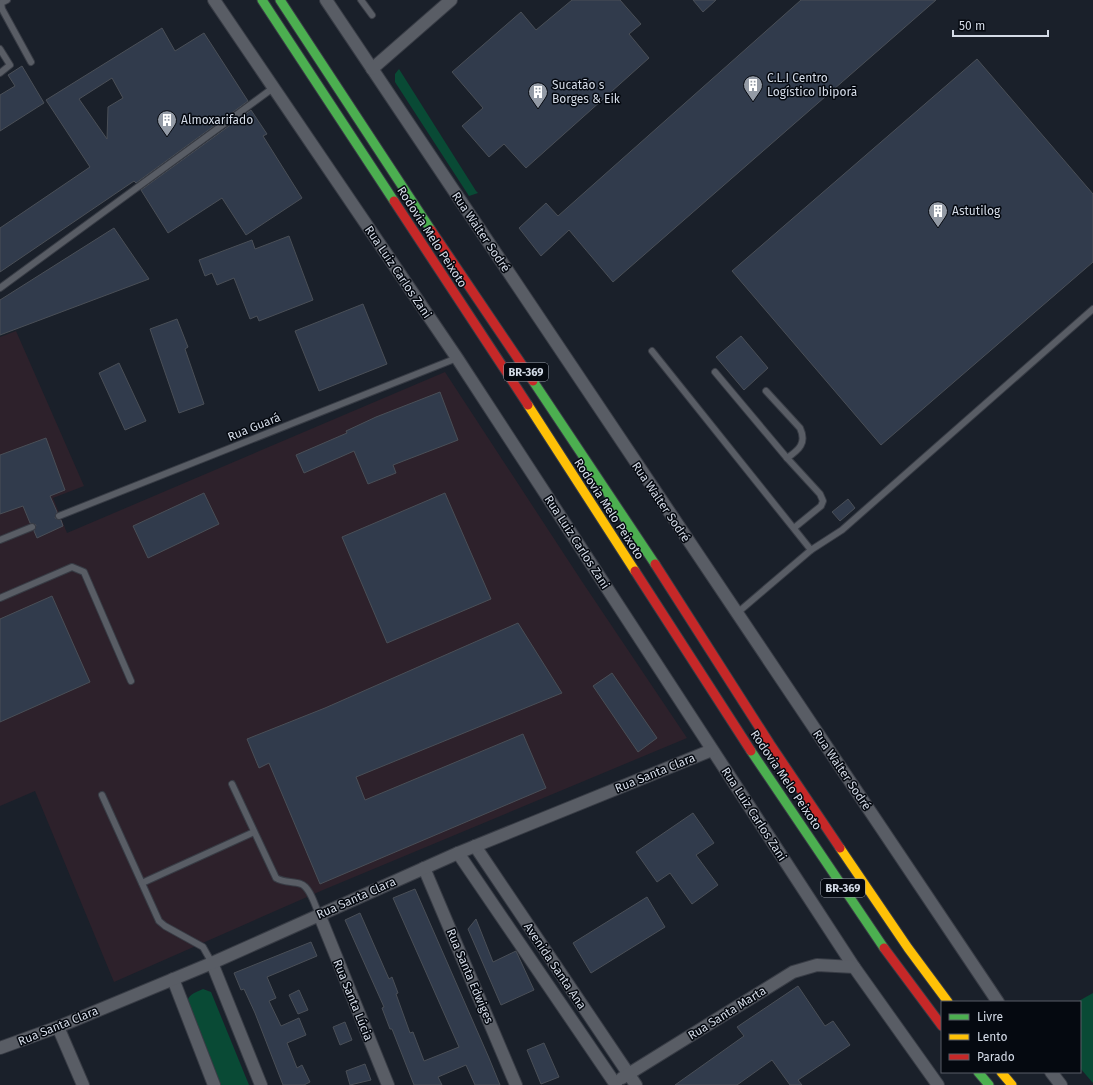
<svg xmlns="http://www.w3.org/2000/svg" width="1093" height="1085" font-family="'Fira Sans',sans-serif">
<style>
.industrial{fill:#2d212b}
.green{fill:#094a35}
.building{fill:#313b4c;stroke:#4a4f57;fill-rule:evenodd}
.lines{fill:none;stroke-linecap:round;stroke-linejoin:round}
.lane-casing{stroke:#383c45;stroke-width:8}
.street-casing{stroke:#383c45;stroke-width:14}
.fast-casing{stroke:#383c45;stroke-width:11}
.slow-casing{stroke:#383c45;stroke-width:11}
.jam-casing{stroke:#383c45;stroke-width:11}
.lane{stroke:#595d65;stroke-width:6}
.street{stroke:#595d65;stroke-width:12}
.fast{stroke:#4caf50;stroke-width:9}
.slow{stroke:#ffc107;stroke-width:9}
.jam{stroke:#c62828;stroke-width:9}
.labels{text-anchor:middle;stroke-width:3;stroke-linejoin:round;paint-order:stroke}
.shield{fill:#050910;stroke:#969ca6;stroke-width:1}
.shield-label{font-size:11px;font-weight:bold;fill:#d4dbe7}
.poi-label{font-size:12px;fill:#d4dbe7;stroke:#050910;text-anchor:start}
.street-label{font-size:12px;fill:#d4dbe7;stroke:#050910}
</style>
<rect width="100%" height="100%" fill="#1a202a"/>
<polygon class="industrial" points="16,331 84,486 53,498 67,533 445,372 583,583 687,738 323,890 114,982 35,791 0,806 0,337"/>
<g class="green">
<polygon points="399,69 476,191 478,193 469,196 395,82 395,74"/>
<path d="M 203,989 L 211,992 L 249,1085 L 218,1085 L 186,1005 C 188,994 194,993 203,989 Z"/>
<polygon points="1093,993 1093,1083 1080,1068 1080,1002 1077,1002"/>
</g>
<g class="building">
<polygon points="572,0 620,0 641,24 629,34 649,58 526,168 504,144 489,157 462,126 483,108 452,72 521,12 536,30"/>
<polygon points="693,0 716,0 703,12"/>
<polygon points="801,0 936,0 613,282 569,230 541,256 519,228 546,203 558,216"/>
<path d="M 162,28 L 175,51 L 204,33 L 248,101 L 136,183 L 134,181 L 0,272 L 0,228 L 90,167 L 46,100 ZM 112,78 L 123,98 L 108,107 L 107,139 L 79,99 Z"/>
<polygon points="977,59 1093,194 1093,262 881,445 732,271"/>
<polygon points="22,66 44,103 0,131 0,95 15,86 8,75"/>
<polygon points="251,110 267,134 263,136 302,198 246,235 222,198 168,233 141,190"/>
<polygon points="114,228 149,279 0,335 0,300"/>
<polygon points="289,236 313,300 259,321 257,316 250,319 234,278 217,285 212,273 205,276 199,260 252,240 255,249"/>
<polygon points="363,304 387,364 319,391 295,331"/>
<polygon points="177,319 188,347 185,349 204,404 179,413 150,329"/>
<polygon points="741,336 768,368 744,390 716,357"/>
<polygon points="119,363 146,421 125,430 99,373"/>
<polygon points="440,392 458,440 393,465 396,473 368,484 354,451 304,473 296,455 347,433 346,431 376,417"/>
<polygon points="46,438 65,490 50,496 57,512 55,518 61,520 63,526 37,538 34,531 36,525 30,523 23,506 0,514 0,455"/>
<polygon points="204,493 219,524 148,558 133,526"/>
<polygon points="445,493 491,599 387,643 342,537"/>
<polygon points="848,499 855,508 840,521 832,512"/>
<polygon points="52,596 90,682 0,722 0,619"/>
<polygon points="518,623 562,693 356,777 365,800 523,734 546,788 320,884 269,763 259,768 247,739 325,708"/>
<polygon points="612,673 657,738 638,752 593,686"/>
<polygon points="693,813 714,843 696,855 718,885 692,904 670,873 657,882 636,852"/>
<polygon points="415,889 489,1058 500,1085 475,1085 466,1065 438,1077 442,1085 414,1085 392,1029 390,1029 382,1008 384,1007 345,920 360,913 389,979 392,977 398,993 396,994 410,1033 413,1032 424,1061 459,1047 393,898"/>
<polygon points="647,897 665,927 591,973 573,943"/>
<polygon points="476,919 493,962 516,951 534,990 501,1005 468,929"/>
<polygon points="311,942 317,956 267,977 276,998 269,1001 281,1026 299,1018 306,1035 287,1043 297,1068 302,1065 310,1082 304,1085 283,1085 255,1013 244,989 241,990 234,973"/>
<polygon points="798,986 825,1026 833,1021 850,1045 798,1080 802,1085 790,1085 772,1060 737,1085 675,1085 744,1036 737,1027"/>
<polygon points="299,990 308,1010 298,1014 289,995"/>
<polygon points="345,1022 352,1040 340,1045 333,1027"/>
<polygon points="544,1043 559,1077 541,1084 527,1050"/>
<polygon points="365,1064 371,1080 350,1085 346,1071"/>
</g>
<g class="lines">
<defs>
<g id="lane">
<polyline points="7,0 1,3 2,9 31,62"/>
<polyline points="361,0 372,15"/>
<polyline points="0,49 10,65 0,73"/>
<polyline points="0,288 273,88"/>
<polyline points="652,351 811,550"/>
<polyline points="715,372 787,458 820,494 823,501 821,506 794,528"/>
<path d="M 766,391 L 800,428 C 807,443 799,450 787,458"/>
<polyline points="59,516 457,358"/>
<polyline points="0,540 32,527"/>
<polyline points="0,598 72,567 84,572 131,681"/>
<polyline points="736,614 811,550 842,530 1093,309"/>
<path d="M 232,784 L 276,878 C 284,883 293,881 301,884 C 310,887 315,906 319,914"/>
<polyline points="102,795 159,921 165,926 203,947 212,963"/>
<polyline points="142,883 254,832"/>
</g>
<g id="street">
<polyline points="214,0 457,358 854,967 938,1085"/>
<polyline points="326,0 998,1002"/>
<polyline points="372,69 451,0"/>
<polyline points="475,846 636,1085"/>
<polyline points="458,853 616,1085"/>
<polyline points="424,868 516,1085"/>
<polyline points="319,914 388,1085"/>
<polyline points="212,963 261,1085"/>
<polyline points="173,979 214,1085"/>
<polyline points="58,1027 83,1085"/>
<polyline points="0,1048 58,1027 212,963 458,853 712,750"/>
<polyline points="1051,1072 1061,1085"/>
<polyline points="622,1078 793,972 817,965 854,967"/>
</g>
<g id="fast">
<polyline points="262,0 394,201"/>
<polyline points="280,0 431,230"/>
<polyline points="533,381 655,564"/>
<polyline points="751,751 884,948"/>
<polyline points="978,1072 989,1085"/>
</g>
<g id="slow">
<polyline points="528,405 635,571"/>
<polyline points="840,848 908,948 948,1002"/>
<polyline points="1001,1072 1012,1085"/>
</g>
<g id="jam">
<polyline points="394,201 528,405"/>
<polyline points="431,230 533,381"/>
<polyline points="655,564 770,744 840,848"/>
<polyline points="635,571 751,751"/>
<polyline points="884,948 942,1026"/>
</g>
</defs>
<use href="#lane" class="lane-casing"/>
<use href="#street" class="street-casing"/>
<use href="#fast" class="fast-casing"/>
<use href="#slow" class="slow-casing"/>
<use href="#jam" class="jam-casing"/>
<use href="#lane" class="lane"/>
<use href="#street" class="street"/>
<use href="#fast" class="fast"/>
<use href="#slow" class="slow"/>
<use href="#jam" class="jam"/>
</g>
<defs>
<symbol id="building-pin" viewBox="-11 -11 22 30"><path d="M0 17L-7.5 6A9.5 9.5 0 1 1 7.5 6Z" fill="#939aa5" stroke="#050910"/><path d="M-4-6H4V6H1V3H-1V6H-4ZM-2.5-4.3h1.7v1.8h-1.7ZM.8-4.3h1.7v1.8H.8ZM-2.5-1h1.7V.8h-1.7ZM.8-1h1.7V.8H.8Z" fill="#fff"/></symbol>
</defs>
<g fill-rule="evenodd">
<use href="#building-pin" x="742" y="74" width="22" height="30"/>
<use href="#building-pin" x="527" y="81" width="22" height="30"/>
<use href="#building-pin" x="156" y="109" width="22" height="30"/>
<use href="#building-pin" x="927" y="200" width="22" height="30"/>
</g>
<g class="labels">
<g class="shield">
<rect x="504" y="363" width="44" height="18" rx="3"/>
<rect x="821" y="879" width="44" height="18" rx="3"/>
</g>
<g class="shield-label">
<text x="526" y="376">BR-369</text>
<text x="843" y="892">BR-369</text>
</g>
<g class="poi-label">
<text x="767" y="82">C.L.I Centro<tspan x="767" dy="14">Logístico Ibiporã</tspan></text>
<text x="552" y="89">Sucatão s<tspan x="552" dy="14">Borges &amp; Eik</tspan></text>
<text x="181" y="124">Almoxarifado</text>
<text x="952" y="215">Astutilog</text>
</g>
<g class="street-label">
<text transform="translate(481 232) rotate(56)" y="4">Rua Walter Sodré</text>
<text transform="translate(432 237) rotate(57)" y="4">Rodovia Melo Peixoto</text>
<text transform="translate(398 272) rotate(56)" y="4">Rua Luiz Carlos Zani</text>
<text transform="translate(254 427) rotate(-22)" y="4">Rua Guará</text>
<text transform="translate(661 502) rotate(56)" y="4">Rua Walter Sodré</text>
<text transform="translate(609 509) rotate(57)" y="4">Rodovia Melo Peixoto</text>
<text transform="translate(577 542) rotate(57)" y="4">Rua Luiz Carlos Zani</text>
<text transform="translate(842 770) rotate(56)" y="4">Rua Walter Sodré</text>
<text transform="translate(655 773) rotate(-22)" y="4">Rua Santa Clara</text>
<text transform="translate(786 780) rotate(56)" y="4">Rodovia Melo Peixoto</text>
<text transform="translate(754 814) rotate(57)" y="4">Rua Luiz Carlos Zani</text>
<text transform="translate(356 898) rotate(-24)" y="4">Rua Santa Clara</text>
<text transform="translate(555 966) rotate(56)" y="4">Avenida Santa Ana</text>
<text transform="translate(470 976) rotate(67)" y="4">Rua Santa Edwiges</text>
<text transform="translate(353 1000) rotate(68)" y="4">Rua Santa Lúcia</text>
<text transform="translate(727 1013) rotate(-32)" y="4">Rua Santa Marta</text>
<text transform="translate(58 1026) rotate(-22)" y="4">Rua Santa Clara</text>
</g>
</g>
<rect x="941" y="1001" width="140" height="72" fill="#050910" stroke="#585d66"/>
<rect x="949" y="1014" width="20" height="6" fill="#4caf50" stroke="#585d66"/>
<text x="977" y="1021" font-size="12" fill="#d4dbe7">Livre</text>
<rect x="949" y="1034" width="20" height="6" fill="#ffc107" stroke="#585d66"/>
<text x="977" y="1041" font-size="12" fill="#d4dbe7">Lento</text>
<rect x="949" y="1054" width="20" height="6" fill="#c62828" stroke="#585d66"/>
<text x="977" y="1061" font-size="12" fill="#d4dbe7">Parado</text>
<path d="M953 30v6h95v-6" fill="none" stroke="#d4dbe7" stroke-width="2"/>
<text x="959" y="30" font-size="12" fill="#d4dbe7" stroke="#050910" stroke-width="3" paint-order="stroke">50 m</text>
</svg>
